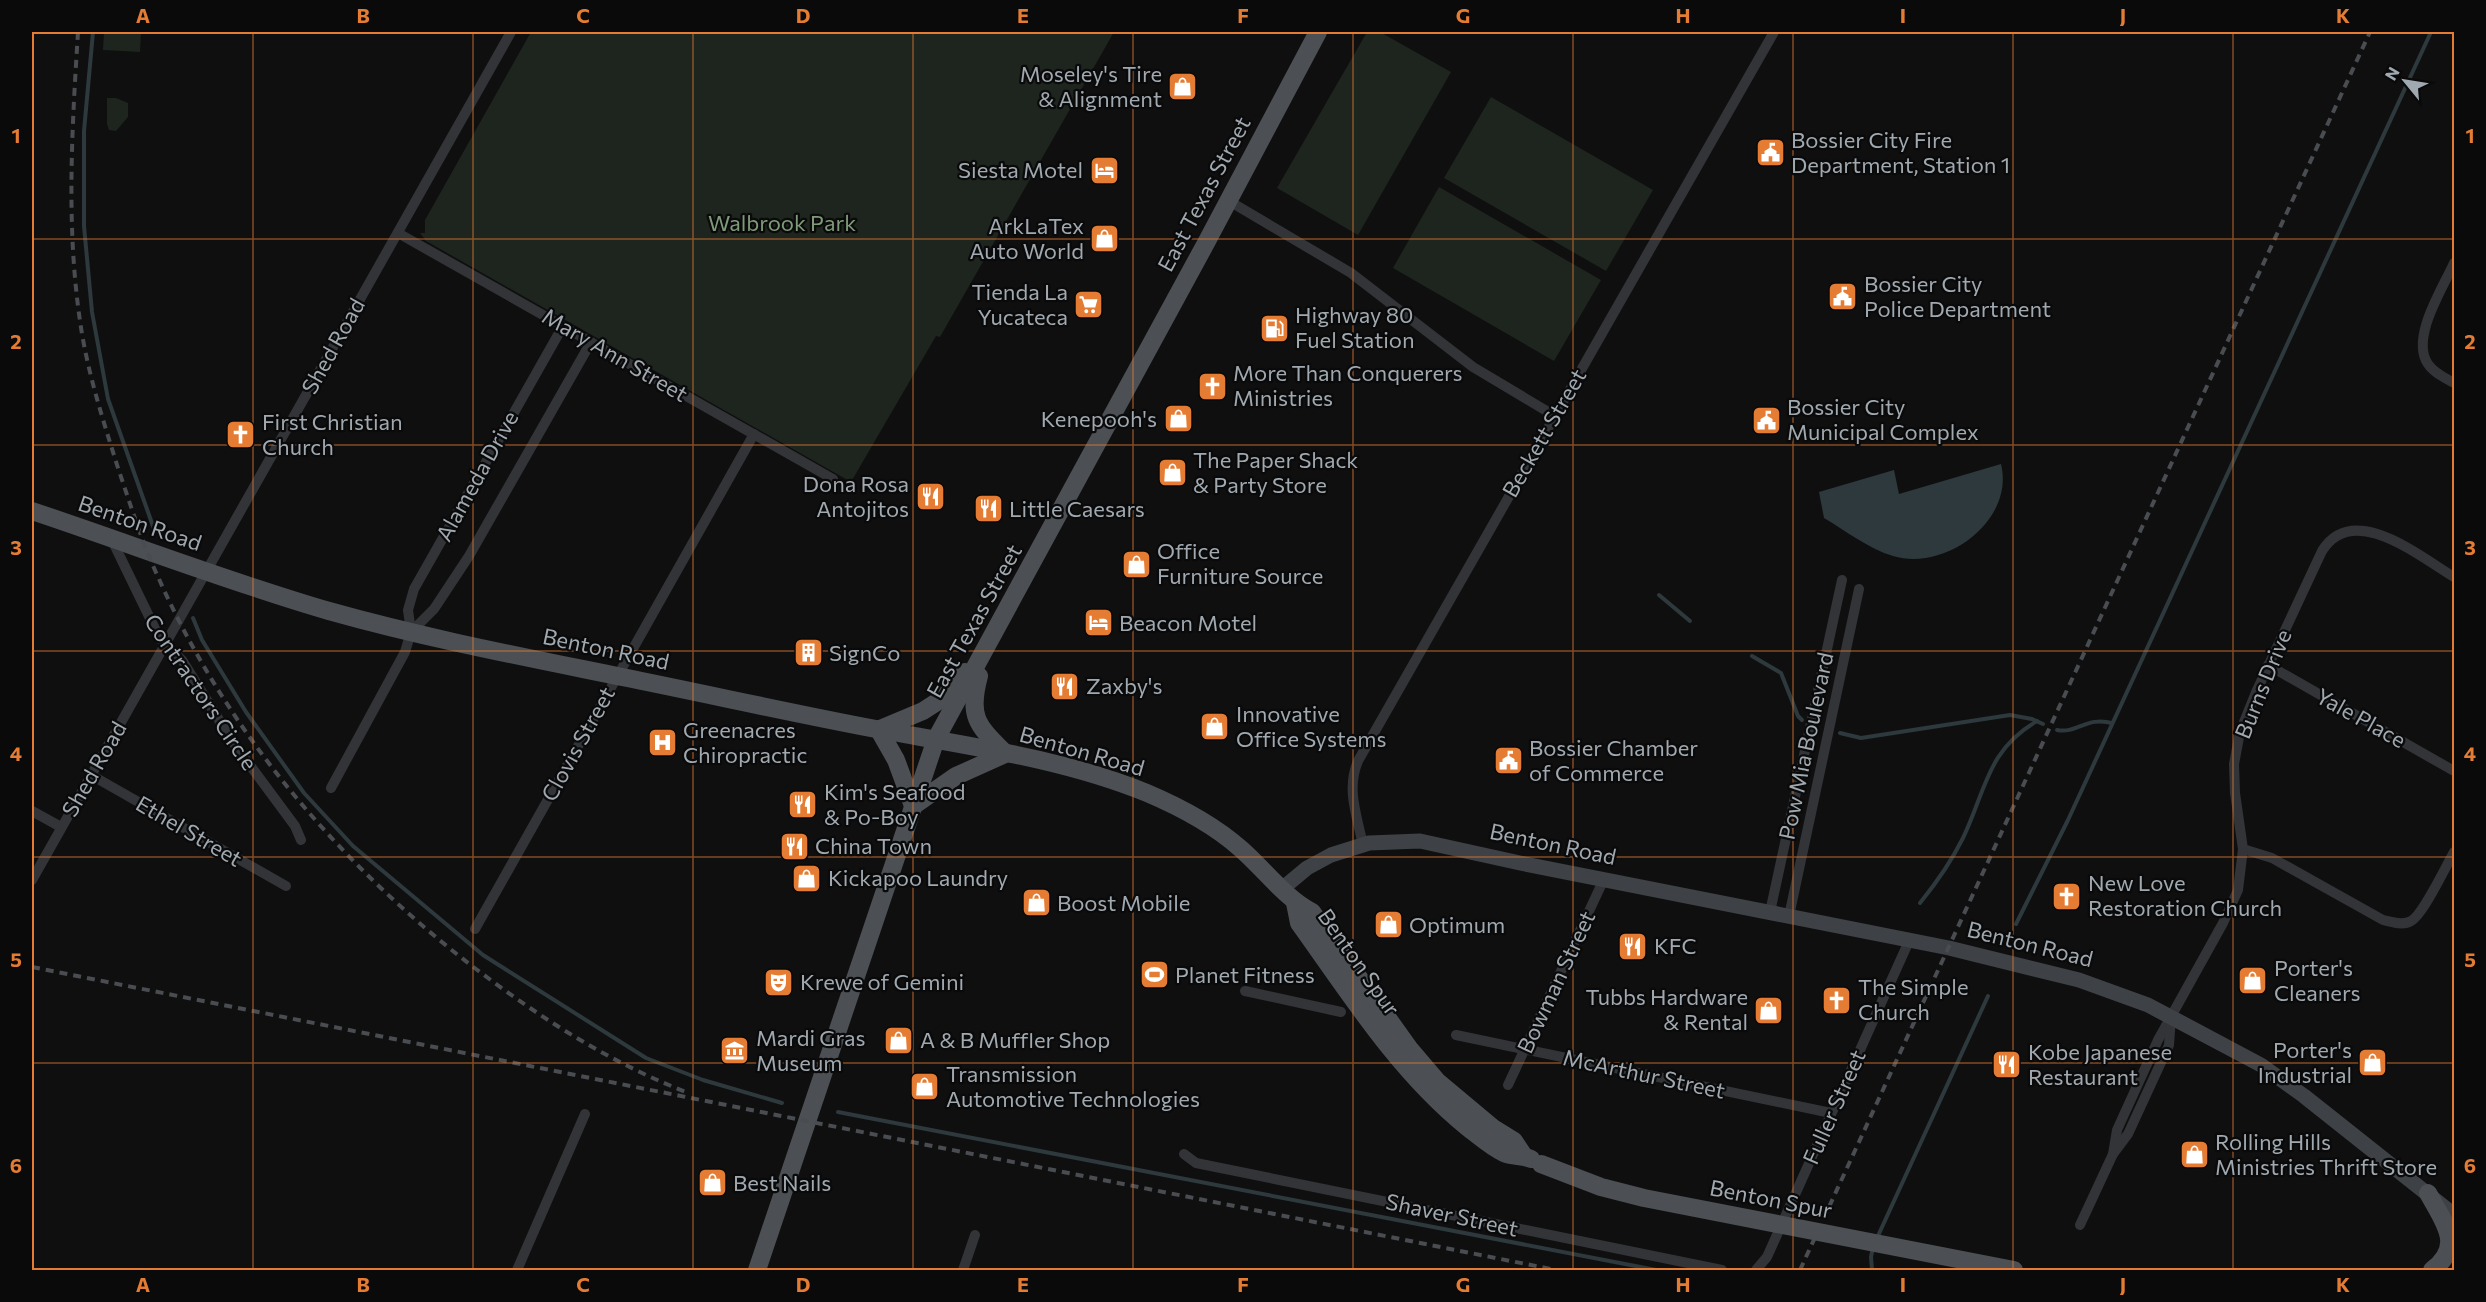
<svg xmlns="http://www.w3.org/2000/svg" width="2486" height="1302" font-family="Commissioner,sans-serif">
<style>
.green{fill:#1e241e}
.water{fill:#2d393c}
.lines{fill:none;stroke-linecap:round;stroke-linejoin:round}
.stream{stroke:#2d393c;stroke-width:4}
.street{stroke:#323437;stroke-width:10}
.secondary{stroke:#3e4145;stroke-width:15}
.primary{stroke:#4c5054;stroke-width:18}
.rail{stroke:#494c50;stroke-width:4;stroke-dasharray:8 6;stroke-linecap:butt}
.primary-bridge{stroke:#4c5054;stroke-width:18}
.grid{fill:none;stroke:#e47c33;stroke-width:1.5;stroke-opacity:0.55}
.labels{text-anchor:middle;stroke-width:4.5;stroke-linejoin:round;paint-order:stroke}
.poi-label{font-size:22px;fill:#a1a9b0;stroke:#0a0a0b;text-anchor:start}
.street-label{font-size:22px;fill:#a1a9b0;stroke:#0a0a0b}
.park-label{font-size:22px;fill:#7f9a79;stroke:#0a0a0b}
.neatline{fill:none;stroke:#e47c33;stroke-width:2}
.grid-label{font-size:20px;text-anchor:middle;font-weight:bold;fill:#e47c33}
</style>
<rect width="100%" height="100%" fill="#0f0f10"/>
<g class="green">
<polygon points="104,32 141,32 140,52 103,50"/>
<polygon points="531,32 1114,32 940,337 936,336 851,482 426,241 420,233 425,233 425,220"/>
<polygon points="1367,32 1380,32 1451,72 1358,235 1277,188"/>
<polygon points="1491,97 1653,190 1606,271 1444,178"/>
<polygon points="107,98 116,98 128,103 128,117 116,131 109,130 107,124"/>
<polygon points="1439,187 1601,280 1554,361 1393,268"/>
</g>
<path class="water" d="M 2001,464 C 2015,520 1946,572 1893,556 C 1869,549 1846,531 1824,518 L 1819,492 L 1894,470 L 1899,494 Z"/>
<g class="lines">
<g class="stream">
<polyline points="93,32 84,131 84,226 92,312 108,399 154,529"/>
<polyline points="1659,595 1690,621"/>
<polyline points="193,618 202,640 246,712 304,793 353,846 483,955 646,1058 703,1080 782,1103"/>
<polyline points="1752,656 1781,673 1798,716 1802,720"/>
<path d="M 2057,730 C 2077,734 2087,716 2112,723"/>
<polyline points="1840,733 1861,738 2010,715 2032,719 2043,724"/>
<path d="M 1920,903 C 1937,882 1951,862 1963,838 C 1986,790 1987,750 2037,721"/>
<polyline points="2016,924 2068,820 2431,32"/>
<polyline points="838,1112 1656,1270"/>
<polyline points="1877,1238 1988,996"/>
<polyline points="1872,1270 1871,1257 1873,1247"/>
</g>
<g class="street">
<polyline points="1229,201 1351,273 1473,367 1555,416"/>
<polyline points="398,233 833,479"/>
<path d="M 2454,263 C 2443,288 2410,338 2428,364 C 2434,373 2445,378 2454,383"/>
<polyline points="111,538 160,639 182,660 232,741 295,826 301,840"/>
<polyline points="411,632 434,609 469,556 591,342"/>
<polyline points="2268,665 2454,771"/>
<polyline points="91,775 286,886"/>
<polyline points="331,788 405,652 411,632 408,610 414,589 563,326"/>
<polyline points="32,811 61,827"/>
<path d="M 1363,845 C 1357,816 1346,789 1358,761 L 1774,32"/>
<path d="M 2243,849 L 2272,858 L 2383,920 C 2391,922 2403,926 2411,921 C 2423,915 2446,866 2454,852"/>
<polyline points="32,880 511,32"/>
<polyline points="1770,912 1842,580"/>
<polyline points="1789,916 1859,589"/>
<polyline points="475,929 754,434"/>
<polyline points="1245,991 1341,1012"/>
<polyline points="1456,1035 1831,1113"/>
<polyline points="1508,1085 1604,879"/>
<polyline points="1184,1154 1196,1163 1722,1270"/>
<path d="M 2113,1154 L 2117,1130 L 2158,1040 L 2223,923 L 2238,890 L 2243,849 L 2235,793 L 2234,764 L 2240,732 L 2257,690 L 2322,551 C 2353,501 2419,556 2454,577"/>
<polyline points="2080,1225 2113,1154 2128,1134 2169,1045 2171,1017"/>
<polyline points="517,1270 585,1114"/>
<polyline points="963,1270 975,1235"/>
<polyline points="1756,1270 1767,1257 1909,941"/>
</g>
<polyline class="secondary" points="1283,888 1307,868 1331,855 1369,843 1420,841 1520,863 1949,948 2079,980 2148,1005 2261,1065 2304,1096 2454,1215"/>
<g class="primary">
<path d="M 32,511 C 131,544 229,582 329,611 C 425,638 524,657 622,677 C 707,694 791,713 876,729 C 967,746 1061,758 1147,793 C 1180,807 1214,825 1241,849 C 1264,869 1285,898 1312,912 L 1409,1048 L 1438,1082 L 1493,1128 L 1514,1141 L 1524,1156"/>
<path d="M 979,676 C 968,717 977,725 1005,753"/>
<polyline points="880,729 923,711 940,700 965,672"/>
<polyline points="879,730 896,760 913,806"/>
<polyline points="913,806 956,776 1005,754"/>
<path d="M 1295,903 L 1299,923 C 1350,994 1398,1071 1467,1127 C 1479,1136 1491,1147 1504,1153 C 1513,1157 1522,1155 1531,1159"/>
<path d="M 2428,1193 C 2443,1221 2465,1246 2432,1270"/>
<polyline points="757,1270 936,739 1206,243 1318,32"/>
</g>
<g class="rail">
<path d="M 78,32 C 72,128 66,225 80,321 C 87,371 103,420 118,468 C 131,506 142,543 159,579 C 228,734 342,867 476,969 C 542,1019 609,1062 686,1092"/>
<polyline points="32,967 1556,1270"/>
<polyline points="1800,1270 2370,32"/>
</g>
<polyline class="primary-bridge" points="1541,1164 1601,1187 1644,1198 2014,1270"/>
</g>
<path class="grid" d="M 253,32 L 253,1270M 473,32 L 473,1270M 693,32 L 693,1270M 913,32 L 913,1270M 1133,32 L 1133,1270M 1353,32 L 1353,1270M 1573,32 L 1573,1270M 1793,32 L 1793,1270M 2013,32 L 2013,1270M 2233,32 L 2233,1270M 32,239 L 2454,239M 32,445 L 2454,445M 32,651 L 2454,651M 32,857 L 2454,857M 32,1063 L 2454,1063"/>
<defs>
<symbol id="shop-square" viewBox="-11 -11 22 22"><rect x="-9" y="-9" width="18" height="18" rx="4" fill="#e47c33" stroke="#0a0a0b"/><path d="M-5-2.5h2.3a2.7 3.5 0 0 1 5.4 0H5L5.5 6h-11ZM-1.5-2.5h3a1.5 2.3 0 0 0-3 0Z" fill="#fff"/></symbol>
<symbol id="civic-square" viewBox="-11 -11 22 22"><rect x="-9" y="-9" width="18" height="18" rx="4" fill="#e47c33" stroke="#0a0a0b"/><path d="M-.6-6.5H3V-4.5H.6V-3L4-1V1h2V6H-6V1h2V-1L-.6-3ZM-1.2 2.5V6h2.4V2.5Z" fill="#fff"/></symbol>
<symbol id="hotel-square" viewBox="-11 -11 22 22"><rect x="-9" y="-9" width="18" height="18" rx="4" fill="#e47c33" stroke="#0a0a0b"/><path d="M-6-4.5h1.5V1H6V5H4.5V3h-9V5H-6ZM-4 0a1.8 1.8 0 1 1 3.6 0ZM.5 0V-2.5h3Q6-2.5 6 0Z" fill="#fff"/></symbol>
<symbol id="supermarket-square" viewBox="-11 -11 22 22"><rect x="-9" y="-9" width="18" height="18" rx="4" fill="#e47c33" stroke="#0a0a0b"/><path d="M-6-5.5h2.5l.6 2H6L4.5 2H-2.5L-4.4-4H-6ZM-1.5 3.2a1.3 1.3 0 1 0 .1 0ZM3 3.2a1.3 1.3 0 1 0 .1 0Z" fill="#fff"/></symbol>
<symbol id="fuel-square" viewBox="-11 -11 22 22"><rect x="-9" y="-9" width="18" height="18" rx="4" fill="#e47c33" stroke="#0a0a0b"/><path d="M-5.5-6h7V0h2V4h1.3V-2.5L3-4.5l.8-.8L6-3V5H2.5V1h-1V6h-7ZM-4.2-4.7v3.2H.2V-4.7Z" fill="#fff"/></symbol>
<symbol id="church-square" viewBox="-11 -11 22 22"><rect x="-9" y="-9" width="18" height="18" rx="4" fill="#e47c33" stroke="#0a0a0b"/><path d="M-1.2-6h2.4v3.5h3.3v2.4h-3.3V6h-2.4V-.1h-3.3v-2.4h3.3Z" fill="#fff"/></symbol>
<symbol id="restaurant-square" viewBox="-11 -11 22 22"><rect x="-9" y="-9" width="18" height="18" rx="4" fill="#e47c33" stroke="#0a0a0b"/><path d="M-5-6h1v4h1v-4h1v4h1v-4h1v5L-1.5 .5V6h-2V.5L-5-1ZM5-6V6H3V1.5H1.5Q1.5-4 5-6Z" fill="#fff"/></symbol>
<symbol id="building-square" viewBox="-11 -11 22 22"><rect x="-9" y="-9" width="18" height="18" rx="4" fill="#e47c33" stroke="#0a0a0b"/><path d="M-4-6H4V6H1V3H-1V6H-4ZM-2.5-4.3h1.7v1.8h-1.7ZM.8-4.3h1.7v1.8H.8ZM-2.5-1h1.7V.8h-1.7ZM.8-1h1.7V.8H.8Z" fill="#fff"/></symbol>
<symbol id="hospital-square" viewBox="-11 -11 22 22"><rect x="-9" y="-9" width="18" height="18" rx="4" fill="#e47c33" stroke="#0a0a0b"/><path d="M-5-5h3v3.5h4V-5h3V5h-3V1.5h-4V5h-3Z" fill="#fff"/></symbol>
<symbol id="stadium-square" viewBox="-11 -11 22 22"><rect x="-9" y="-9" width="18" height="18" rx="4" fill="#e47c33" stroke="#0a0a0b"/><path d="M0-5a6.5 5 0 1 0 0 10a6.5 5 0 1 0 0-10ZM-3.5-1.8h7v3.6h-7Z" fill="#fff"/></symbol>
<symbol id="theatre-square" viewBox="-11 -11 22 22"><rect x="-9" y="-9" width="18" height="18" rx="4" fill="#e47c33" stroke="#0a0a0b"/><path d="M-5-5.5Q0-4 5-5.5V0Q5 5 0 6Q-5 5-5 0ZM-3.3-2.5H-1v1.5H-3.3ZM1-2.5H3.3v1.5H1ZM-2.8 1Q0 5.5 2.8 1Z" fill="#fff"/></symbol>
<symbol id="museum-square" viewBox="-11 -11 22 22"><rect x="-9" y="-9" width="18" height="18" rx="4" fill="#e47c33" stroke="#0a0a0b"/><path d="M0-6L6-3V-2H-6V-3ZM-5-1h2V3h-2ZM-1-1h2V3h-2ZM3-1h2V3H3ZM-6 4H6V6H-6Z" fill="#fff"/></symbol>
</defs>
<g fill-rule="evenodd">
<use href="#shop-square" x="1166" y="70" width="33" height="33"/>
<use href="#civic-square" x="1754" y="136" width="33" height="33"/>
<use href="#hotel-square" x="1088" y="154" width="33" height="33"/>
<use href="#shop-square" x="1088" y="222" width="33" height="33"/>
<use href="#civic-square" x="1826" y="280" width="33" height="33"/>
<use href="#supermarket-square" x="1072" y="288" width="33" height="33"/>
<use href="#fuel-square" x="1258" y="312" width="33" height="33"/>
<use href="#church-square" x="1196" y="370" width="33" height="33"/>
<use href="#shop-square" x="1162" y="402" width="33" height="33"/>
<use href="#civic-square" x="1750" y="404" width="33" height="33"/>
<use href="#church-square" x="224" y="418" width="33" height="33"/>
<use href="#shop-square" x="1156" y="456" width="33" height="33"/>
<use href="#restaurant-square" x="914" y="480" width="33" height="33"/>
<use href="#restaurant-square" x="972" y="492" width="33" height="33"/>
<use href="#shop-square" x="1120" y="548" width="33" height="33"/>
<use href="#hotel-square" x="1082" y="606" width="33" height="33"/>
<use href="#building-square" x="792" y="636" width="33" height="33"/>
<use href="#restaurant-square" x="1048" y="670" width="33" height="33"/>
<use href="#shop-square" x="1198" y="710" width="33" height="33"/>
<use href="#hospital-square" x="646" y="726" width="33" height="33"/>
<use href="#civic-square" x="1492" y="744" width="33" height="33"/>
<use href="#restaurant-square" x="786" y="788" width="33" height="33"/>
<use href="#restaurant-square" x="778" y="830" width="33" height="33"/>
<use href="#shop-square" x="790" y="862" width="33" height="33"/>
<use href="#church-square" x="2050" y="880" width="33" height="33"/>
<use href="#shop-square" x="1020" y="886" width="33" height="33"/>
<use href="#shop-square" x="1372" y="908" width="33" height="33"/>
<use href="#restaurant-square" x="1616" y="930" width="33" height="33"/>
<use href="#stadium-square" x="1138" y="958" width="33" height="33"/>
<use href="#shop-square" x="2236" y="964" width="33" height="33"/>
<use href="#theatre-square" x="762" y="966" width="33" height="33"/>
<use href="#church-square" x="1820" y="984" width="33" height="33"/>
<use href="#shop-square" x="1752" y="994" width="33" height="33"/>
<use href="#shop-square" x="882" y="1024" width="33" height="33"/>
<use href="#museum-square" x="718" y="1034" width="33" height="33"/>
<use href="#shop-square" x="2356" y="1046" width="33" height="33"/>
<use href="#restaurant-square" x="1990" y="1048" width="33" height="33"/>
<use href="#shop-square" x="908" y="1070" width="33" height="33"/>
<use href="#shop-square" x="2178" y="1138" width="33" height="33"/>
<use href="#shop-square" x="696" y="1166" width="33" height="33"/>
</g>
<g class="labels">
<g class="poi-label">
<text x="1162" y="82" text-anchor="end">Moseley's Tire<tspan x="1162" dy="25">&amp; Alignment</tspan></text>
<text x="1791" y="148">Bossier City Fire<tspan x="1791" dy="25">Department, Station 1</tspan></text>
<text x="1083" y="178" text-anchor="end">Siesta Motel</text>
<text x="1084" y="234" text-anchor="end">ArkLaTex<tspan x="1084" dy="25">Auto World</tspan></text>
<text x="1864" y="292">Bossier City<tspan x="1864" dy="25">Police Department</tspan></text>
<text x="1068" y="300" text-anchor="end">Tienda La<tspan x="1068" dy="25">Yucateca</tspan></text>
<text x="1295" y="323">Highway 80<tspan x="1295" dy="25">Fuel Station</tspan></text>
<text x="1233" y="381">More Than Conquerers<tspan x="1233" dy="25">Ministries</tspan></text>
<text x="1787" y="415">Bossier City<tspan x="1787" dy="25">Municipal Complex</tspan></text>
<text x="1157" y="427" text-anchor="end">Kenepooh's</text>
<text x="262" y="430">First Christian<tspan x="262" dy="25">Church</tspan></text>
<text x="1193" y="468">The Paper Shack<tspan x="1193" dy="25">&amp; Party Store</tspan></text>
<text x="909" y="492" text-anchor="end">Dona Rosa<tspan x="909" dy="25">Antojitos</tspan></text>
<text x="1009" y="517">Little Caesars</text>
<text x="1157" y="559">Office<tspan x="1157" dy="25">Furniture Source</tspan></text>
<text x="1119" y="631">Beacon Motel</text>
<text x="829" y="661">SignCo</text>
<text x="1086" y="694">Zaxby's</text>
<text x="1236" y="722">Innovative<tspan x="1236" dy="25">Office Systems</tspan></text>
<text x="683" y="738">Greenacres<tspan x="683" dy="25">Chiropractic</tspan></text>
<text x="1529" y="756">Bossier Chamber<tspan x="1529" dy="25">of Commerce</tspan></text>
<text x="824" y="800">Kim's Seafood<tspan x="824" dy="25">&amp; Po-Boy</tspan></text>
<text x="815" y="854">China Town</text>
<text x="828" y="886">Kickapoo Laundry</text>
<text x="2088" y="891">New Love<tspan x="2088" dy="25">Restoration Church</tspan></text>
<text x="1057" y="911">Boost Mobile</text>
<text x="1409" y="933">Optimum</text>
<text x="1654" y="954">KFC</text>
<text x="2274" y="976">Porter's<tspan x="2274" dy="25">Cleaners</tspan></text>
<text x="1175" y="983">Planet Fitness</text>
<text x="800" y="990">Krewe of Gemini</text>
<text x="1858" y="995">The Simple<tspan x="1858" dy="25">Church</tspan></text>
<text x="1748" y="1005" text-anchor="end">Tubbs Hardware<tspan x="1748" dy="25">&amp; Rental</tspan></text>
<text x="756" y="1046">Mardi Gras<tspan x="756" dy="25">Museum</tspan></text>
<text x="920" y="1048">A &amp; B Muffler Shop</text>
<text x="2352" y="1058" text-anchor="end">Porter's<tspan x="2352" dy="25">Industrial</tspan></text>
<text x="2028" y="1060">Kobe Japanese<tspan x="2028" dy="25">Restaurant</tspan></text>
<text x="946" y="1082">Transmission<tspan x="946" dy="25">Automotive Technologies</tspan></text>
<text x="2215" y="1150">Rolling Hills<tspan x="2215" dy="25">Ministries Thrift Store</tspan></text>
<text x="733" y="1191">Best Nails</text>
</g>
<g class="street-label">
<text transform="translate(1204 194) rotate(-62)" y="8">East Texas Street</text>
<text transform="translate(333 346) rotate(-61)" y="8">Shed Road</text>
<text transform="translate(615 355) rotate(30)" y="8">Mary Ann Street</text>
<text transform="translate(1544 433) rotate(-60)" y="8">Beckett Street</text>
<text transform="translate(477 476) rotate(-61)" y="8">Alameda Drive</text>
<text transform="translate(140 523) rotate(19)" y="8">Benton Road</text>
<text transform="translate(974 621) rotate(-61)" y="8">East Texas Street</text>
<text transform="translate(606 649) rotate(12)" y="8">Benton Road</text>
<text transform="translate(2263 684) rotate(-68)" y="8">Burns Drive</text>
<text transform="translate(201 692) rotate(56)" y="8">Contractors Circle</text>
<text transform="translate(2361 718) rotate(29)" y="8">Yale Place</text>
<text transform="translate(578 744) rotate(-61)" y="8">Clovis Street</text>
<text transform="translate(1806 746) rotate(-78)" y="8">Pow Mia Boulevard</text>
<text transform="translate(1082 751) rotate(16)" y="8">Benton Road</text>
<text transform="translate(94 769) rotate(-60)" y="8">Shed Road</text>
<text transform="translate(189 831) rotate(30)" y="8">Ethel Street</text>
<text transform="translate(1553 844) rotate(12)" y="8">Benton Road</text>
<text transform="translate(2030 944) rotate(14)" y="8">Benton Road</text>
<text transform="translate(1359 962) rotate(55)" y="8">Benton Spur</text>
<text transform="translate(1556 982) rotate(-65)" y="8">Bowman Street</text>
<text transform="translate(1644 1074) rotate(12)" y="8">McArthur Street</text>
<text transform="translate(1834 1107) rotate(-66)" y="8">Fuller Street</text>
<text transform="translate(1771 1199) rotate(11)" y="8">Benton Spur</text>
<text transform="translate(1452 1215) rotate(12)" y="8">Shaver Street</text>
</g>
<g class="park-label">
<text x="782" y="231">Walbrook Park</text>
</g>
</g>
<rect width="2486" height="1302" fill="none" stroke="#0a0a0b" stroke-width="66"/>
<g transform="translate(2405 81) rotate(300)" stroke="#0a0a0b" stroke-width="4.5" paint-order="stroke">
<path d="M0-4.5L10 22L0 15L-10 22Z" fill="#a1a9b0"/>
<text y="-9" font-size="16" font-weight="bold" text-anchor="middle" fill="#a1a9b0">N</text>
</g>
<rect x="33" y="33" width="2420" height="1236" class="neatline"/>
<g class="grid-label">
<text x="143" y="23">A</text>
<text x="363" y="23">B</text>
<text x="583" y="23">C</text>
<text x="803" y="23">D</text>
<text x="1023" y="23">E</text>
<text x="1243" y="23">F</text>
<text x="1463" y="23">G</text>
<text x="1683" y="23">H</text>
<text x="1903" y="23">I</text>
<text x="2123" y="23">J</text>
<text x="2343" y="23">K</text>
<text x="16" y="143">1</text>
<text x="2470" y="143">1</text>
<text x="16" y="349">2</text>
<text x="2470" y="349">2</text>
<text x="16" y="555">3</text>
<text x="2470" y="555">3</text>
<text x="16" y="761">4</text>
<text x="2470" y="761">4</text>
<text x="16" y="967">5</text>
<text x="2470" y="967">5</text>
<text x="16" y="1173">6</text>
<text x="2470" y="1173">6</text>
<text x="143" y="1292">A</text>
<text x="363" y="1292">B</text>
<text x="583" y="1292">C</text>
<text x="803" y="1292">D</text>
<text x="1023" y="1292">E</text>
<text x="1243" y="1292">F</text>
<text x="1463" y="1292">G</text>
<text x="1683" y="1292">H</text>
<text x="1903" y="1292">I</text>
<text x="2123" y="1292">J</text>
<text x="2343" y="1292">K</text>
</g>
</svg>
